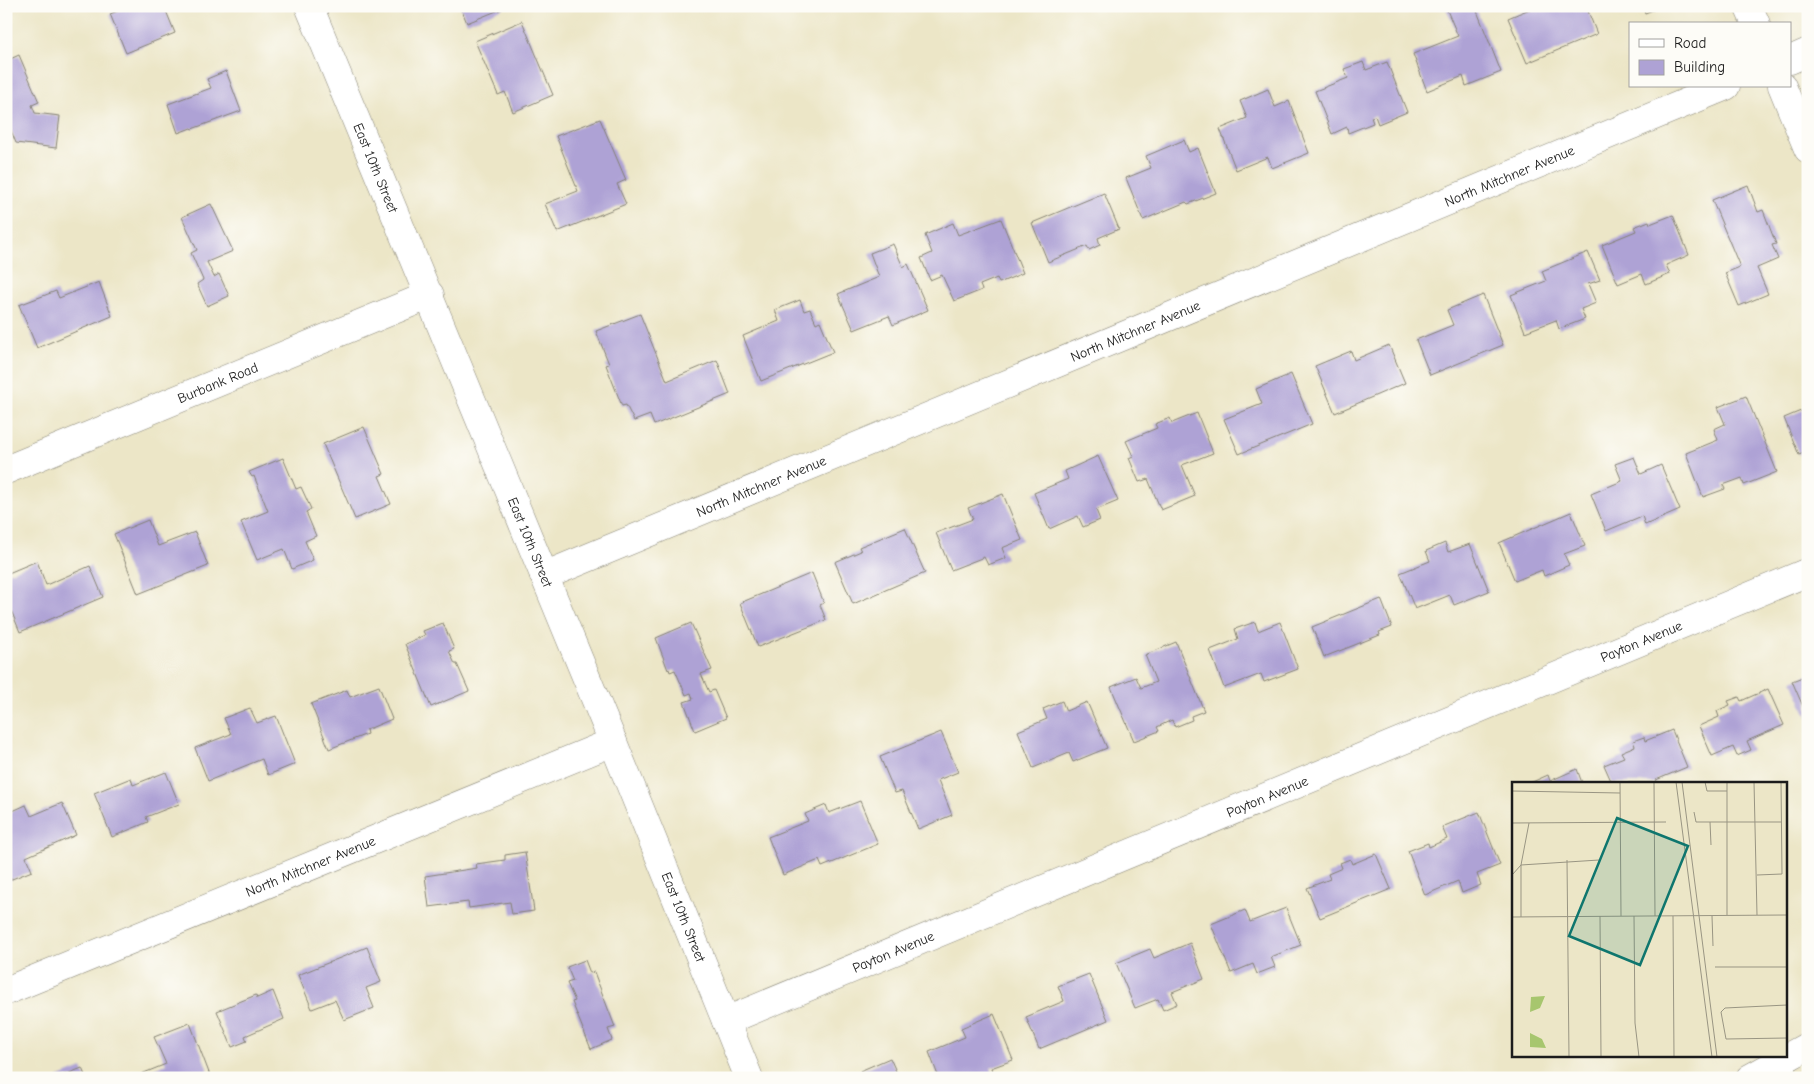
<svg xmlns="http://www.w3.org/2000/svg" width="1814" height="1084" font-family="'Comic Neue',sans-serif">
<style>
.building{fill:#aea2d5}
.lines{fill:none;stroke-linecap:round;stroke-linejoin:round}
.minor-casing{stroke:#848172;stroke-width:29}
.major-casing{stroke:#848172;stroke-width:29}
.highway-casing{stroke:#848172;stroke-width:29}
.minor{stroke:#fff;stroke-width:28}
.major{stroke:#fff;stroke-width:28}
.highway{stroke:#fff;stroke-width:28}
.labels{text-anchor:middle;stroke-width:4;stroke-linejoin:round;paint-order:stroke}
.street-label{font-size:14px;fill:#1c1c1c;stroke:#fdfcf7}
.inset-road{fill:none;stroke:#999583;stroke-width:1}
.view{fill:#0f766e;fill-opacity:0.15;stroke:#0f766e;stroke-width:2.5}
.inset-edge{fill:none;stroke:#1c1c1c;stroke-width:2.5}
</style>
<rect width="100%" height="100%" fill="#fdfcf7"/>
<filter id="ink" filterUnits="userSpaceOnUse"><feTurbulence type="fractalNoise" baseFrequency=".02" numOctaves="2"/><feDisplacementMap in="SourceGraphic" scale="10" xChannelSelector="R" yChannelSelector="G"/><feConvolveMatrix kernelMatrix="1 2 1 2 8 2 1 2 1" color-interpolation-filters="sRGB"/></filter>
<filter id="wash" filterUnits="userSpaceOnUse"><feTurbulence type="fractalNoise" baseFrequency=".0096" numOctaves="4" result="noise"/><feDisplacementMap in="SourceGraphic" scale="20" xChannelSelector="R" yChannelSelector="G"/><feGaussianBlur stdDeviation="1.12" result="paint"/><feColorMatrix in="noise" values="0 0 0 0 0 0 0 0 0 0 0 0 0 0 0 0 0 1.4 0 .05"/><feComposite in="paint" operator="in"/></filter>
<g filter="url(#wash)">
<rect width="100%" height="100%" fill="#ece6c7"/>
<g id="blocks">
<g class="building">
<polygon points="130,6 164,6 175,33 126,53 110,14"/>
<polygon points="460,6 503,6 504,8 467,23"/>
<polygon points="1451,6 1475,6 1501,72 1466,86 1463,76 1427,91 1413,54 1458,36 1446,8"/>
<polygon points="1537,6 1586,6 1597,34 1527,63 1508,18"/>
<polygon points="1642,6 1663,6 1645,13"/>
<polygon points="522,21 553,95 513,112 505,92 498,95 475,41"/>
<polygon points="19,55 39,102 32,105 35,113 60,116 56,148 16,143 6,118 6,61"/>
<polygon points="1363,62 1366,70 1387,62 1407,112 1378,124 1375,116 1371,117 1373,123 1348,133 1347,127 1332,134 1315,91 1348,78 1344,69"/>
<polygon points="226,71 241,111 192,129 191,128 178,133 168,104 211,88 207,79"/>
<polygon points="1268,89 1275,107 1289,101 1309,153 1272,168 1268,157 1236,170 1220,129 1247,118 1240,101"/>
<polygon points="600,119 626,180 617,184 626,204 557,232 545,204 578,191 556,136"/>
<polygon points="1184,140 1189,152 1198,148 1216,193 1188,204 1186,202 1143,220 1126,178 1151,168 1146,156"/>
<polygon points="1748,185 1758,212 1763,210 1776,244 1772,245 1778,259 1757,268 1768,294 1739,306 1725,273 1740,267 1712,200"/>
<polygon points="1104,193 1119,229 1098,238 1100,245 1089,250 1087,246 1048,262 1032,223"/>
<polygon points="211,204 233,251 207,262 214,277 219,274 229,296 207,306 197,284 203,280 191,253 197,250 182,217"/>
<polygon points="1673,215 1689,255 1666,265 1670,274 1646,284 1642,274 1618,284 1602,245 1636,231 1634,227 1649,221 1650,224"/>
<polygon points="1001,219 1023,273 999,283 997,278 980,285 982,290 954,301 942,275 930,280 921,258 932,253 925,235 953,223 958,235"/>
<polygon points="893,244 903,267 908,264 928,310 893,325 889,316 854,330 838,294 879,277 870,253"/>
<polygon points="1588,252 1600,280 1588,284 1596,303 1581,309 1585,319 1559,329 1556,320 1525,332 1511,295 1546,281 1542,271"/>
<polygon points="99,282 112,316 37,348 19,305 56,291 59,298"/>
<polygon points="1483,295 1503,345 1430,375 1416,340 1453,325 1447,310"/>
<polygon points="800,300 804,311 810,309 816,323 820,321 833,352 761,381 743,336 779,321 775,310"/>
<polygon points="640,314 667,381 717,360 730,394 654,425 650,415 634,421 626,405 622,406 606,365 609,364 596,331"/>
<polygon points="1389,345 1405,383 1335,413 1315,366 1351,351 1354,360"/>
<polygon points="1291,374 1312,424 1239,454 1224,419 1262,404 1256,389"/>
<polygon points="1746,396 1777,472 1744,485 1742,478 1723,485 1725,489 1703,497 1686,453 1718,440 1714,429 1725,424 1718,407"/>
<polygon points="1808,408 1808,451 1799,455 1784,418"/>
<polygon points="1197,413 1213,453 1182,465 1195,496 1161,510 1148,479 1139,482 1129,458 1133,456 1126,441 1157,428 1155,424 1170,418 1172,423"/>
<polygon points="364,427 384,474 379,476 391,504 355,519 323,444"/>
<polygon points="1098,456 1118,501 1096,510 1100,520 1083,527 1078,516 1049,529 1034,493 1068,479 1065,471"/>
<polygon points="1634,457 1641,474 1661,465 1680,510 1645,525 1642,516 1606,531 1591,494 1622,481 1615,464"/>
<polygon points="283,458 296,489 301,487 311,509 306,512 316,536 305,541 313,560 292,569 284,549 257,560 241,522 268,511 254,476 252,477 249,472"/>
<polygon points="1003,494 1022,540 1002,548 1006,558 988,565 984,557 951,570 936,533 973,519 968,508"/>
<polygon points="1571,512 1585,546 1564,554 1569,565 1544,576 1542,570 1515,581 1499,543"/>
<polygon points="148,520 158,546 195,532 208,566 138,594 114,534"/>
<polygon points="905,528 925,573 853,604 835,562 861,551 859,547"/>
<polygon points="1445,543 1448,552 1470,544 1489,591 1454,605 1450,595 1415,609 1400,573 1430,561 1426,551"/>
<polygon points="37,561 46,585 90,566 103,597 20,632 6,598 6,574"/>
<polygon points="812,573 824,603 820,605 826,620 758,647 740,603"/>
<polygon points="1381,599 1392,627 1379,632 1380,635 1324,657 1312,627"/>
<polygon points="1255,622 1258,631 1280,622 1298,669 1264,682 1261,674 1224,688 1210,650 1238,639 1235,629"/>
<polygon points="443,623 454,649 449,651 455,664 457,664 469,691 431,707 405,644 425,635 423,631"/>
<polygon points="691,623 712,670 701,674 709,692 714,690 726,718 695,731 684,702 693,699 691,693 686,695 675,670 670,672 669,669 668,670 656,638"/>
<polygon points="1176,642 1204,711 1191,716 1192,720 1175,727 1172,720 1157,727 1159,731 1134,741 1111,687 1136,677 1141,688 1156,682 1145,655"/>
<polygon points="1808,675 1808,718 1792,681"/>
<polygon points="379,686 392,719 366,730 367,734 329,749 311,704 347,690 350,697"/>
<polygon points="1768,689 1784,725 1747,741 1751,750 1737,756 1733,747 1712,756 1699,726 1719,717 1717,711 1730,705 1728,701 1739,697 1741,701"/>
<polygon points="1062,701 1066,711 1087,702 1107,748 1073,762 1069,753 1033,768 1018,731 1047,719 1043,709"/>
<polygon points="250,708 257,723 276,716 295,764 268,775 262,759 208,781 195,748 231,734 224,718"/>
<polygon points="1672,730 1687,767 1656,780 1657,783 1612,783 1604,765 1624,757 1621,752 1635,746 1633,741 1644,737 1645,741"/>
<polygon points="941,732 958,772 938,780 952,815 918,829 902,791 895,793 880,757"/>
<polygon points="1577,769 1582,783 1530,783 1548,775 1550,781"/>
<polygon points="166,772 179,804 146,817 148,822 112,837 94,793 131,778 133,785"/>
<polygon points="860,801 878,844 822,867 819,860 783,875 768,837 808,821 805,814 826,805 829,813"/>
<polygon points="62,803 76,835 26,857 32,871 7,881 6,814 26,805 31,816"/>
<polygon points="1479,812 1500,865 1477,874 1481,885 1462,893 1458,881 1425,895 1408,851 1428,843 1429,847 1447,839 1442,827"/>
<polygon points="525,852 534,911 512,914 510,902 469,908 468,902 429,907 425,876 477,868 476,864 505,860 505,855"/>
<polygon points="1376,854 1391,889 1320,918 1307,888 1330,879 1328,874 1342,868 1340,863 1350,859 1352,864"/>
<polygon points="1286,908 1301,945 1271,957 1275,967 1257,974 1253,964 1231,973 1211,924 1245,910 1250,922"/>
<polygon points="1190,943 1204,979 1172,992 1177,1004 1163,1010 1158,999 1135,1008 1116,963 1150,949 1154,958"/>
<polygon points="367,947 381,982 366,988 374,1008 344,1020 335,1000 312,1009 298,975"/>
<polygon points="585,960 590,973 594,972 615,1027 608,1029 612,1040 591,1049 572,1002 575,1001 567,983 573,981 567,967"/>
<polygon points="1089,974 1108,1020 1039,1049 1026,1017 1064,1001 1058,986"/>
<polygon points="273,991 284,1019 245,1036 247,1041 232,1047 217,1011 256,995 257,998"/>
<polygon points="994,1014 1013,1060 991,1068 995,1078 972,1078 971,1076 968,1078 939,1078 929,1052 965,1037 961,1028"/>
<polygon points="190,1023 211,1078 141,1078 139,1075 166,1064 154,1037"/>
<polygon points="890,1058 899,1078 863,1078 860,1071"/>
<polygon points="82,1068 86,1078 57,1078"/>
</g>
</g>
</g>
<g filter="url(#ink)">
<use href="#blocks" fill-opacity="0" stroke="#848172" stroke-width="1"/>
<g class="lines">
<defs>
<g id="minor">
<polyline points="1748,6 1756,24"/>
<polyline points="1790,60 1808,52"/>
<polyline points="1782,86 1808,149"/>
<path id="s1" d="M 6,470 L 430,295"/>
<path id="s2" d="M 544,576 L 1726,86"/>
<path id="s3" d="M 6,991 L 613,742"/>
<path id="s4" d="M 726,1021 L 1808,572"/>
</g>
<g id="major">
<path id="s5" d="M 309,6 L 613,742 L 749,1078"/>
</g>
<polyline id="highway" points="1750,1078 1808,1046"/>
</defs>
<use href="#minor" class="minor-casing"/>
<use href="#major" class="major-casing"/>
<use href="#highway" class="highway-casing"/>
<use href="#minor" class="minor"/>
<use href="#major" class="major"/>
<use href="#highway" class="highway"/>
</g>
</g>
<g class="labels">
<g class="street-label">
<text dy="5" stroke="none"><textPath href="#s5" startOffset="175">East 10th Street</textPath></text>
<text dy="5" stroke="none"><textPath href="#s2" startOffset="1045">North Mitchner Avenue</textPath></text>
<text dy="5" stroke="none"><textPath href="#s2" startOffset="640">North Mitchner Avenue</textPath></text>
<text dy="5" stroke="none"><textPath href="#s1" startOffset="229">Burbank Road</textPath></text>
<text dy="5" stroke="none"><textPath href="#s2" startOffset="235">North Mitchner Avenue</textPath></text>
<text dy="5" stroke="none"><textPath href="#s5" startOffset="580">East 10th Street</textPath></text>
<text dy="5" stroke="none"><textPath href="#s4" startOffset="991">Payton Avenue</textPath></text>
<text dy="5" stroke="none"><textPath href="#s4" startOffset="586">Payton Avenue</textPath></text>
<text dy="5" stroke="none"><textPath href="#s3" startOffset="329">North Mitchner Avenue</textPath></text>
<text dy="5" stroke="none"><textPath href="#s5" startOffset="985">East 10th Street</textPath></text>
<text dy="5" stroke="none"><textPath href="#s4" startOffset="181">Payton Avenue</textPath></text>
</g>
</g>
<g transform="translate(1512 782)">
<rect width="275" height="275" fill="#ece6c7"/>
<path d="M 33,214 L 28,226 L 18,230 L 19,215 ZM 18,251 L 30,257 L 34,266 L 18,265 Z" fill="#a7c66e"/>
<path class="inset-road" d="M 108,0 L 109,134M 142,0 L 143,134M 164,0 L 200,275M 170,0 L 205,275M 193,0 L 195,9 L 215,9M 215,0 L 215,133M 242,0 L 245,133M 0,9 L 108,11M 182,30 L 184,40 L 270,40M 198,40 L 199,63M 0,41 L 154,40M 55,78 L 57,275M 0,93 L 9,83 L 87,78M 245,93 L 270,92 L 269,0M 88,134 L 89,275M 122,134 L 123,241 L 127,275M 161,134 L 162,275M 200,134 L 201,164M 0,135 L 275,133M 9,135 L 9,83 L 17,41M 203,185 L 275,185M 275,223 L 213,226 L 209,230 L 214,257 L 275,256"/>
<path class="view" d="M 105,36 L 176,64 L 128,183 L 57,154 Z"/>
<rect width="275" height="275" class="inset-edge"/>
</g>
<rect width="1814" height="1084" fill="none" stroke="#fdfcf7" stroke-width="25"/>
<rect x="1629" y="22" width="162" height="65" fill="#fdfcf7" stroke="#a3a29f"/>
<rect x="1639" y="39" width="25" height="8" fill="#ffffff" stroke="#a3a29f"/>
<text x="1674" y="48" font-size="15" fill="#1c1c1c">Road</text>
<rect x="1639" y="60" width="25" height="15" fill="#aea2d5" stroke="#a3a29f"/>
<text x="1674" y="72" font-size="15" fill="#1c1c1c">Building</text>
</svg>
